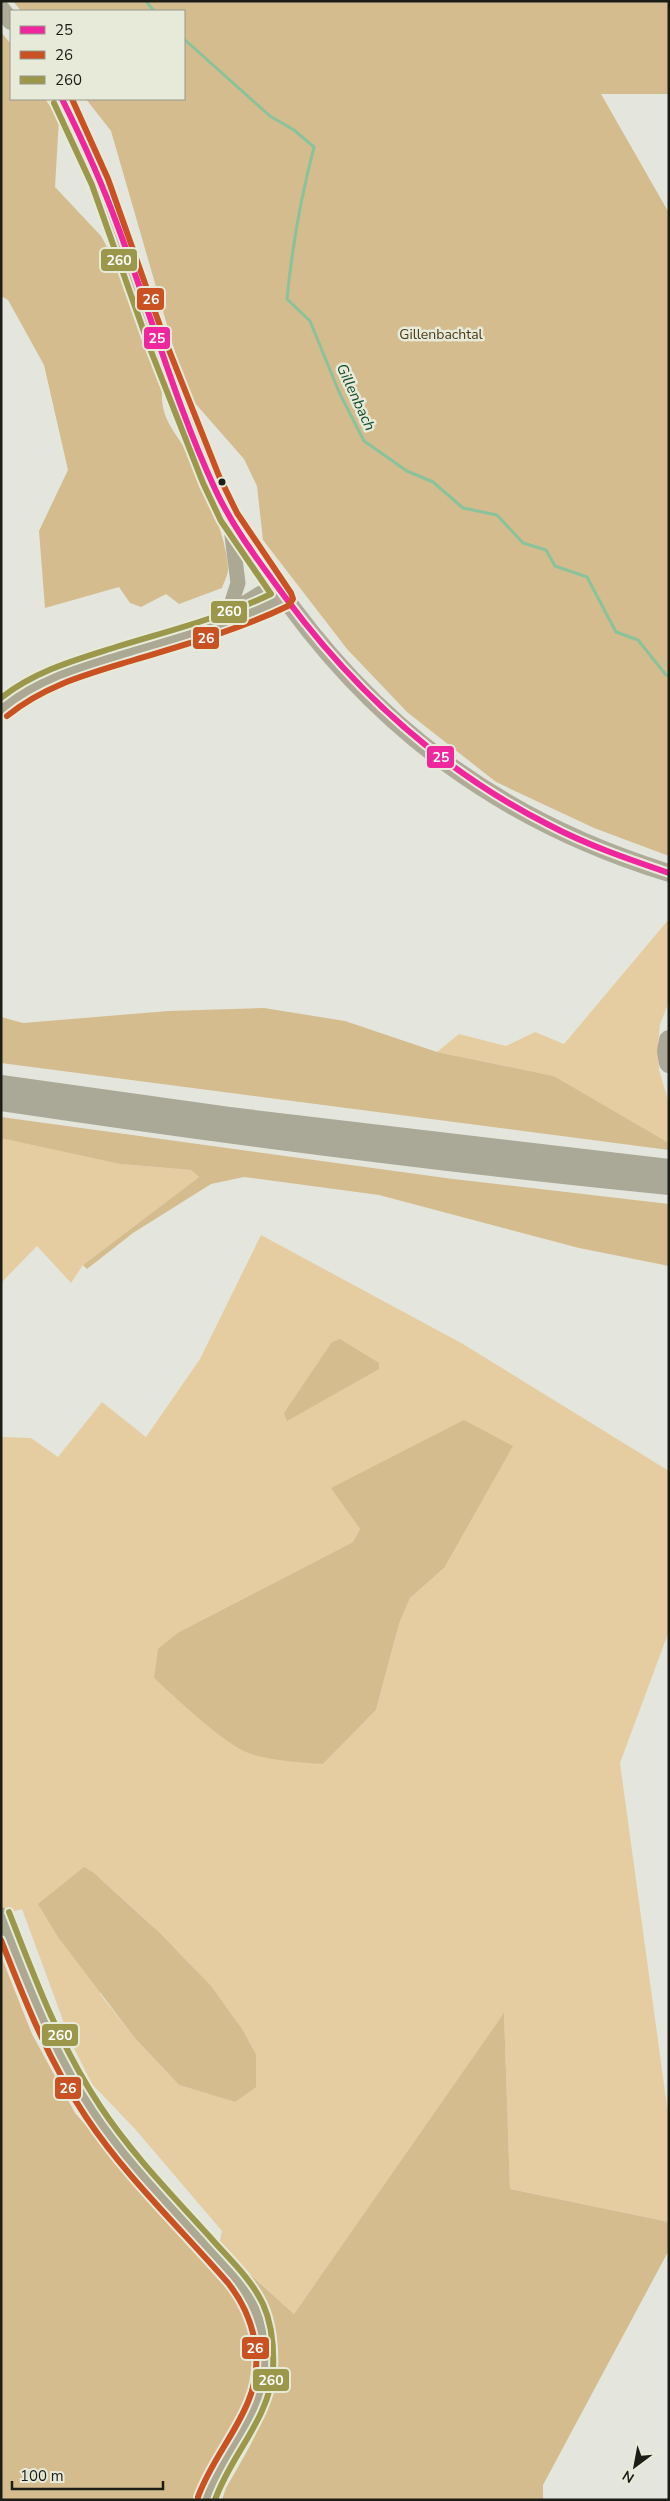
<svg xmlns="http://www.w3.org/2000/svg" width="670" height="2501" font-family="'Nunito Sans',sans-serif">
<style>
.green{fill:#e5cda1;fill-rule:evenodd}
.forest{fill:#d4bc8e}
.lines{fill:none;stroke-linecap:round;stroke-linejoin:round}
.stream{stroke:#8ac29c;stroke-width:3}
.secondary{stroke:#aba893;stroke-width:15}
.primary{stroke:#aeab98;stroke-width:18}
.motorway{stroke:#aaa896;stroke-width:20}
.bus-1-casing{stroke:#e7ead9;stroke-width:10}
.bus-2-casing{stroke:#e7ead9;stroke-width:10}
.bus-3-casing{stroke:#e7ead9;stroke-width:10}
.bus-1{stroke:#ef269d;stroke-width:6}
.bus-2{stroke:#c95122;stroke-width:6}
.bus-3{stroke:#9b984c;stroke-width:6}
.bus-dot{fill:#1c1d17;stroke:#e7ead9;stroke-width:2}
.labels{text-anchor:middle;stroke-width:5;stroke-linejoin:round;paint-order:stroke}
.park-label{font-size:14px;fill:#4c3918;stroke:#e7ead9}
.water-label{font-size:15px;font-style:italic;fill:#104d2c;stroke:#e7ead9}
.line-badge{stroke:#e7ead9;stroke-width:2}
.badge-label{font-size:14px;text-anchor:middle;font-weight:bold;fill:#fff}
</style>
<rect width="100%" height="100%" fill="#e4e6dd"/>
<g class="green">
<polygon points="669,919 669,1002 660,1024 658,1046 659,1070 669,1103 669,1143 554,1076 437,1052 459,1034 506,1046 535,1032 564,1044"/>
<polygon points="1,1137 120,1164 191,1170 199,1177 83,1265 71,1283 37,1246 1,1283"/>
<path d="M 261,1235 L 463,1344 L 669,1471 L 669,1631 L 620,1763 L 669,2121 L 669,2222 L 510,2189 L 504,2014 L 294,2314 L 219,2245 L 222,2231 L 135,2129 L 92,2084 L 71,2042 L 22,1909 L 1,1915 L 1,1437 L 31,1438 L 58,1457 L 102,1402 L 146,1437 L 200,1359 ZM 332,1488 L 444,1568 L 410,1598 L 399,1624 L 376,1710 L 323,1764 L 249,1753 L 222,1736 L 154,1678 L 179,1632 L 353,1542 L 360,1529 ZM 94,1873 C 154,1927 217,1981 256,2054 L 235,2102 L 179,2085 L 134,2037 L 100,1994 Z"/>
</g>
<g class="forest">
<polygon points="13,1 669,1 669,94 601,94 669,213 669,856 594,828 496,782 407,712 347,649 263,540 257,486 244,459 187,394 111,131 86,99 184,99 184,11 21,11"/>
<path d="M 1,32 L 11,44 L 11,99 L 45,99 L 59,119 L 55,187 L 101,236 L 120,271 L 162,390 C 160,421 177,432 189,456 C 203,482 228,541 228,569 C 228,575 224,582 222,588 L 179,604 L 166,594 L 141,607 L 130,603 L 119,587 L 45,608 L 39,531 L 68,470 L 44,365 L 8,300 L 1,296 Z"/>
<polygon points="264,1008 345,1021 437,1052 554,1076 669,1143 669,1150 1,1063 1,1017 23,1023 168,1011"/>
<polygon points="1,1117 453,1179 669,1204 669,1266 579,1248 379,1195 244,1177 211,1184 133,1233 87,1269 83,1265 199,1177 191,1170 120,1164 1,1138"/>
<polygon points="340,1339 379,1363 379,1369 287,1421 284,1413 332,1342"/>
<path d="M 464,1420 L 513,1446 L 444,1568 L 410,1598 L 399,1624 L 376,1710 L 323,1764 C 299,1762 274,1761 251,1754 C 226,1746 175,1697 154,1678 L 158,1649 L 179,1632 L 353,1542 L 360,1529 L 331,1488 Z"/>
<polygon points="84,1867 94,1873 161,1934 211,1986 242,2029 256,2054 256,2087 235,2102 179,2085 134,2037 58,1937 38,1904"/>
<polygon points="1,1956 32,2034 75,2113 238,2295 257,2344 252,2391 201,2500 1,2500"/>
<path d="M 504,2013 L 510,2189 L 669,2222 L 669,2250 L 543,2485 L 543,2500 L 222,2500 L 226,2488 C 254,2439 288,2388 272,2328 C 266,2307 252,2285 241,2266 L 294,2314 Z"/>
</g>
<g class="lines">
<g class="stream">
<polyline points="146,1 154,11"/>
<path d="M 184,39 L 270,116 L 294,130 L 314,147 C 301,197 292,247 287,299 L 310,321 L 339,392 L 364,441 L 407,471 L 433,482 L 463,508 L 497,515 L 523,543 L 546,550 L 555,566 L 587,577 L 616,632 L 638,640 L 666,675 L 669,675"/>
</g>
<g class="secondary">
<polyline points="227,614 261,593 284,598"/>
<polyline points="228,614 238,583 230,520"/>
<polyline points="1,709 22,692 62,673 239,619 284,598"/>
<path d="M 1,1915 C 28,1983 52,2052 94,2113 C 126,2159 166,2200 203,2243 C 223,2265 250,2289 259,2318 C 264,2335 265,2353 264,2370 C 263,2421 218,2454 206,2500"/>
</g>
<g class="primary">
<polyline points="1,9 11,21"/>
<path d="M 62,99 C 121,208 150,331 197,446 C 206,470 216,495 229,517 C 242,539 258,560 273,581 C 372,726 500,821 669,873"/>
</g>
<g class="motorway">
<polyline points="669,1040 667,1051 669,1063"/>
<polyline points="1,1085 229,1117 669,1169"/>
<path d="M 1,1101 C 223,1134 445,1163 669,1185"/>
</g>
<defs>
<path id="bus-1" d="M 62,99 C 83,141 102,183 118,227 C 151,314 176,405 215,489 C 233,528 260,563 285,597 C 356,693 442,771 549,825 C 587,845 628,859 669,873"/>
<g id="bus-2">
<path d="M 7,716 C 45,685 88,674 134,660 C 187,644 238,630 288,606 L 293,599 L 291,593 L 237,513 L 219,476 L 165,340 L 108,179 L 72,99"/>
<path d="M 1,1940 C 25,2001 49,2062 86,2117 C 126,2177 181,2229 228,2283 C 255,2317 265,2362 248,2402 C 234,2436 210,2463 198,2497"/>
</g>
<g id="bus-3">
<path d="M 1,698 C 35,671 75,660 116,647 C 168,631 221,618 271,594 L 221,521 L 203,483 L 149,346 L 92,185 L 54,103"/>
<path d="M 9,1912 C 35,1979 60,2046 100,2106 C 131,2153 171,2194 209,2236 C 228,2258 250,2277 263,2304 C 272,2324 274,2348 273,2370 C 269,2420 231,2454 215,2500"/>
</g>
</defs>
<use href="#bus-1" class="bus-1-casing"/>
<use href="#bus-2" class="bus-2-casing"/>
<use href="#bus-3" class="bus-3-casing"/>
<use href="#bus-1" class="bus-1"/>
<use href="#bus-2" class="bus-2"/>
<use href="#bus-3" class="bus-3"/>
</g>
<circle class="bus-dot" cx="222" cy="482" r="4.5"/>
<g class="labels">
<g class="park-label">
<text x="441" y="339">Gillenbachtal</text>
</g>
<g class="water-label">
<text transform="translate(356 397) rotate(65)" y="5">Gillenbach</text>
</g>
</g>
<g class="line-badge">
<rect x="100" y="248" width="38" height="24" rx="5" fill="#9b984c"/>
<rect x="136" y="287" width="29" height="24" rx="5" fill="#c95122"/>
<rect x="143" y="326" width="28" height="24" rx="5" fill="#ef269d"/>
<rect x="210" y="600" width="38" height="24" rx="5" fill="#9b984c"/>
<rect x="192" y="626" width="28" height="24" rx="5" fill="#c95122"/>
<rect x="426" y="745" width="29" height="24" rx="5" fill="#ef269d"/>
<rect x="41" y="2023" width="38" height="24" rx="5" fill="#9b984c"/>
<rect x="54" y="2076" width="28" height="24" rx="5" fill="#c95122"/>
<rect x="241" y="2336" width="29" height="24" rx="5" fill="#c95122"/>
<rect x="252" y="2368" width="38" height="24" rx="5" fill="#9b984c"/>
</g>
<g class="badge-label">
<text x="119" y="265">260</text>
<text x="151" y="304">26</text>
<text x="157" y="343">25</text>
<text x="229" y="616">260</text>
<text x="206" y="643">26</text>
<text x="441" y="762">25</text>
<text x="60" y="2040">260</text>
<text x="68" y="2093">26</text>
<text x="255" y="2353">26</text>
<text x="271" y="2385">260</text>
</g>
<rect width="670" height="2501" fill="none" stroke="#1c1d17" stroke-width="5"/>
<rect x="10" y="10" width="175" height="90" fill="#e7ead9" stroke="#96988b"/>
<rect x="20" y="26" width="25" height="8" fill="#ef269d" stroke="#96988b"/>
<text x="55" y="35" font-size="15" fill="#1c1d17">25</text>
<rect x="20" y="51" width="25" height="8" fill="#c95122" stroke="#96988b"/>
<text x="55" y="60" font-size="15" fill="#1c1d17">26</text>
<rect x="20" y="76" width="25" height="8" fill="#9b984c" stroke="#96988b"/>
<text x="55" y="85" font-size="15" fill="#1c1d17">260</text>
<g transform="translate(635 2466) rotate(212)" stroke="#e7ead9" stroke-width="4" paint-order="stroke">
<path d="M0-4L9 19L0 12L-9 19Z" fill="#1c1d17"/>
<text y="-8" font-size="14" font-weight="bold" text-anchor="middle" fill="#1c1d17">N</text>
</g>
<path d="M12 2481v8h151v-8" fill="none" stroke="#1c1d17" stroke-width="2.5"/>
<text x="20" y="2481" font-size="15" fill="#1c1d17" stroke="#e7ead9" stroke-width="4" paint-order="stroke">100 m</text>
</svg>
